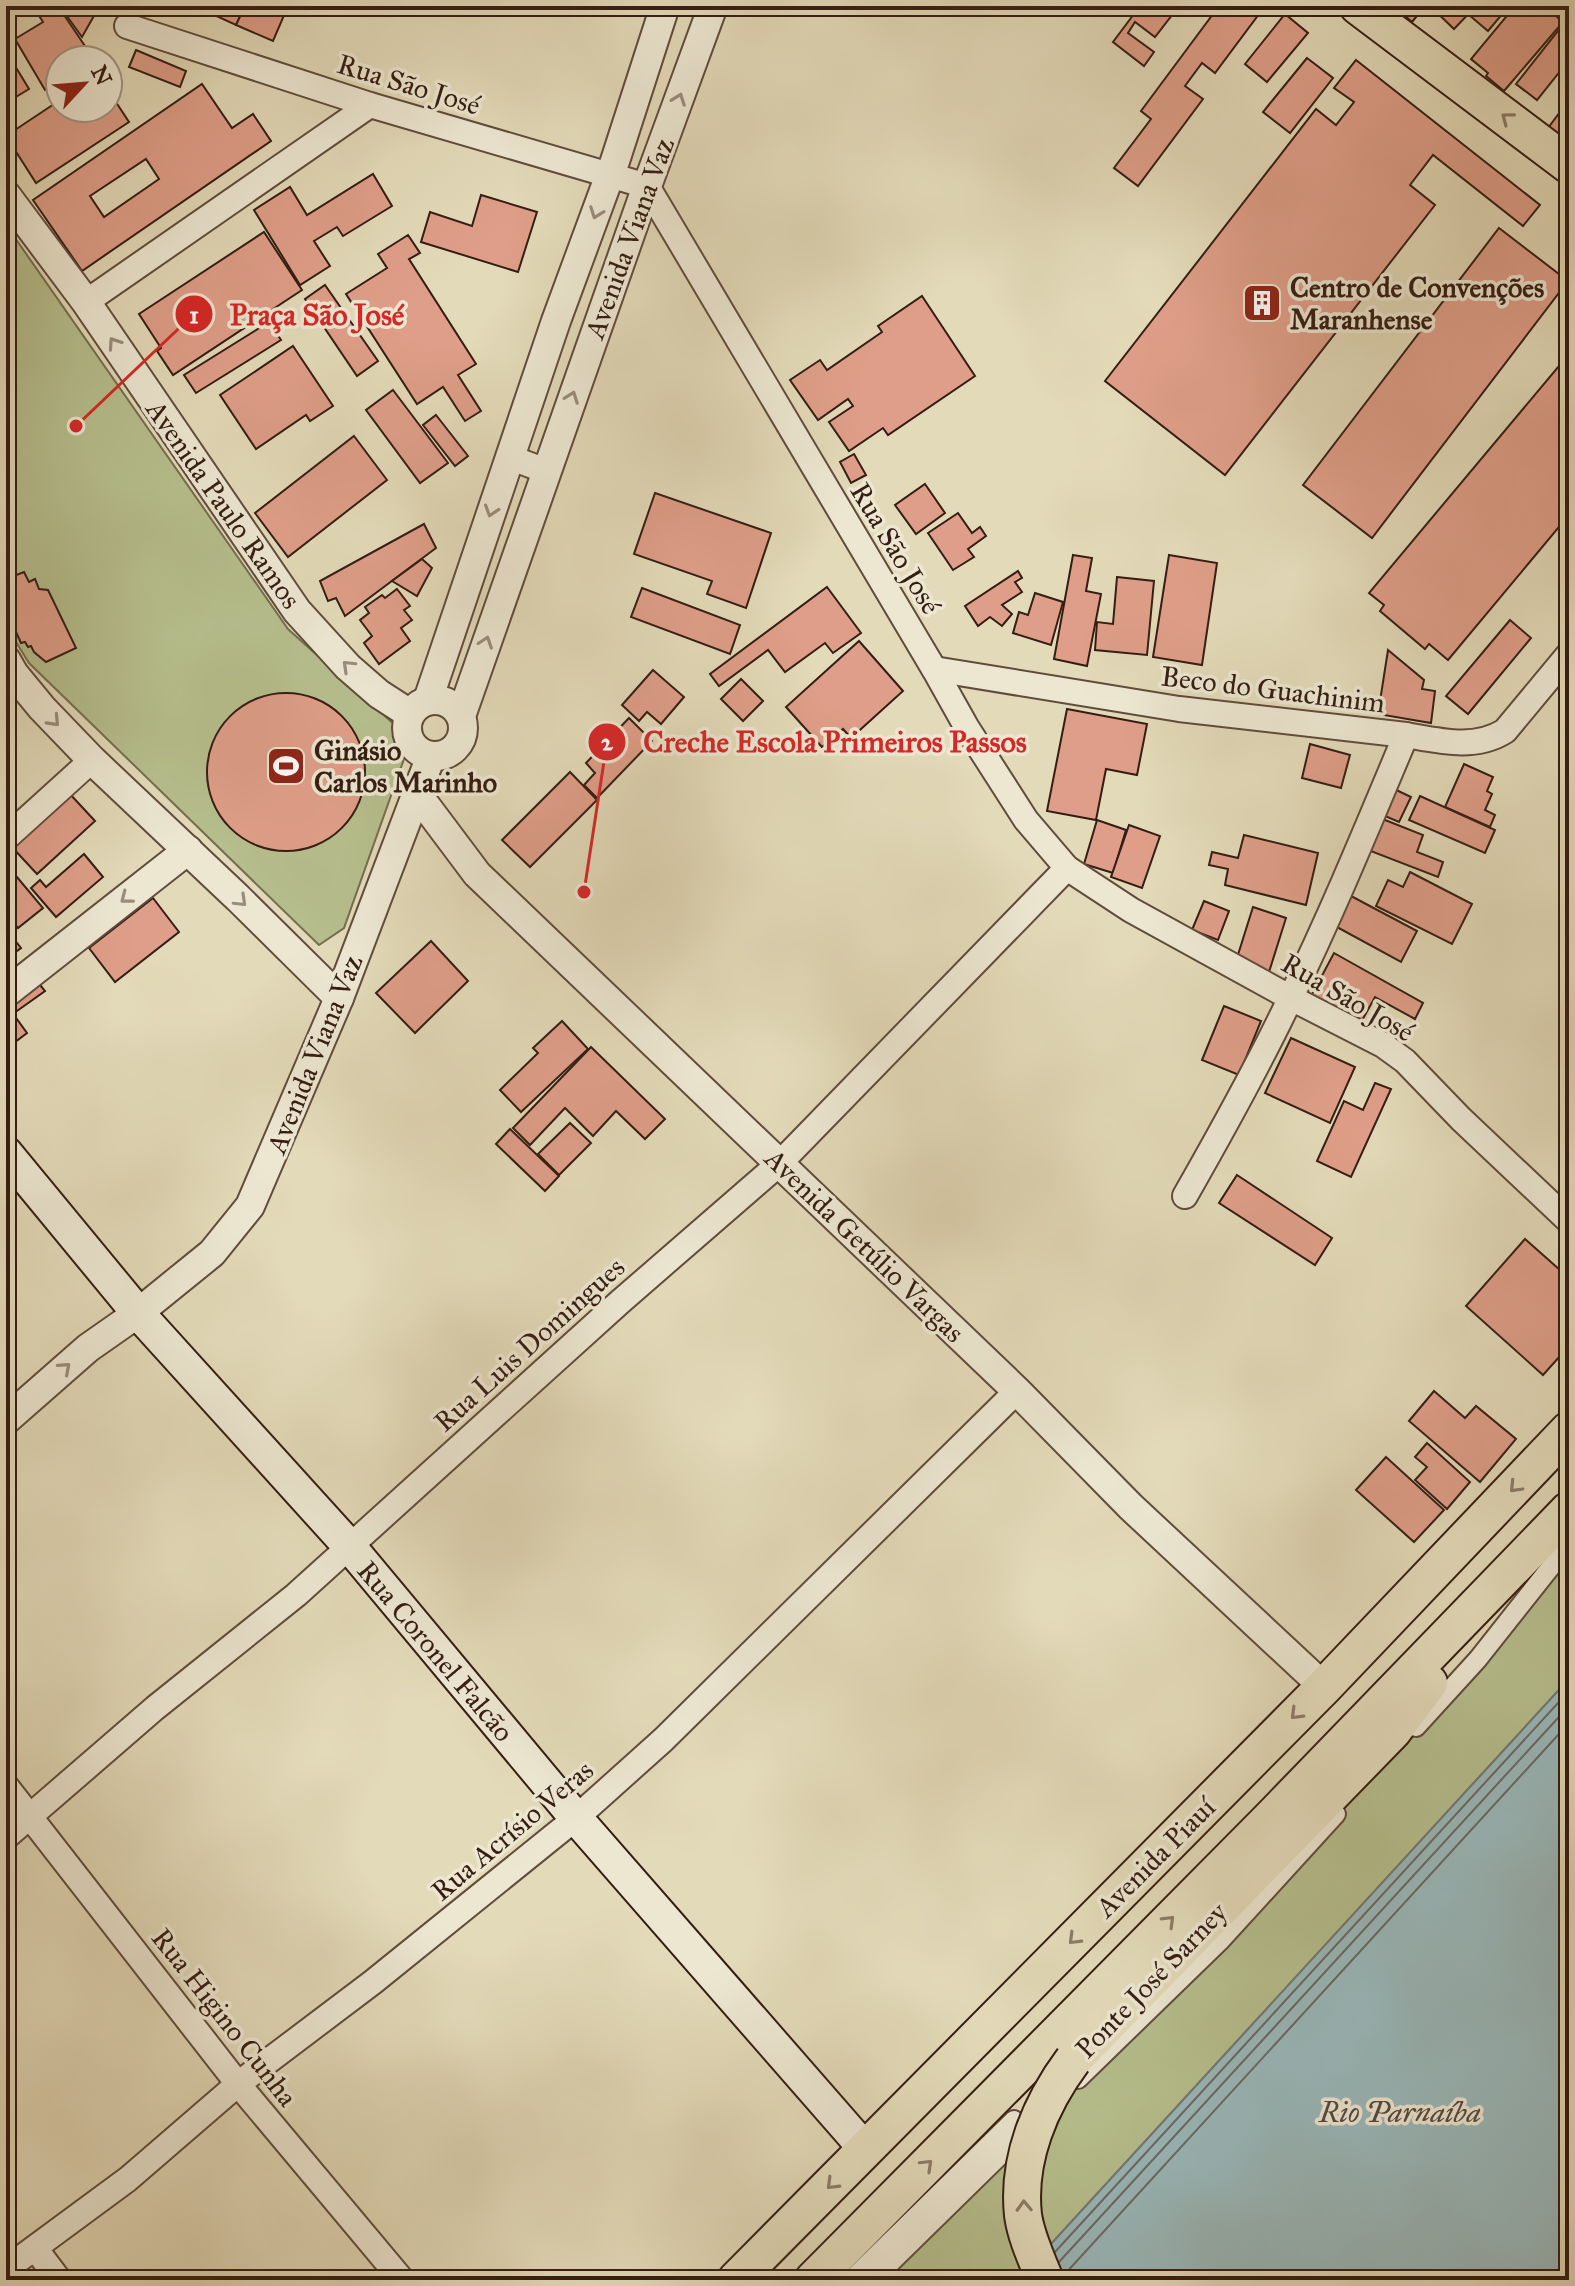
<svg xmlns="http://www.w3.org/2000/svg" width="1575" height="2286" font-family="'IM FELL Great Primer',serif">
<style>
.green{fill:#b6be8d;stroke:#756e50;stroke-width:2}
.water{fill:#9ab8ba;stroke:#717a77;stroke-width:2}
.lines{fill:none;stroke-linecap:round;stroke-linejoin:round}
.shore{stroke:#676a66;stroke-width:2}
.building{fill:#df9e89;stroke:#341d12;stroke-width:2;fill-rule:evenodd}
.pedestrian-casing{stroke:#604c3c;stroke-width:22}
.minor-casing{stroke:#604c3c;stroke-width:28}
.tertiary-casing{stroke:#604c3c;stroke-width:32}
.secondary-casing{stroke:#341d12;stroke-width:36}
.primary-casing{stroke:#341d12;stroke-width:40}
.pedestrian{stroke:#ede7d2;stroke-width:18}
.minor{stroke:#ede7d2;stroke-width:24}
.tertiary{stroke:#ede7d2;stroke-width:28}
.secondary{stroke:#ede7d2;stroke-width:32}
.primary{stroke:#e3dab9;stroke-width:36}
.primary-bridge-casing{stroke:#341d12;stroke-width:40;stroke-linecap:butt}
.primary-bridge{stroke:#e3dab9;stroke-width:36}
.oneway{stroke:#9a8c7c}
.oneway2{stroke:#8c7c66}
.labels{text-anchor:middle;stroke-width:7;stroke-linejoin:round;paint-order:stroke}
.street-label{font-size:28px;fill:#341d12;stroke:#ede7d2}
.poi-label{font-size:28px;font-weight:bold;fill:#341d12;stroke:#ede7d2;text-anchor:start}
.water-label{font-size:30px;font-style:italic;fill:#534c44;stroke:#ede7d2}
.leader{fill:none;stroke:#d62828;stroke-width:3}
.callout-dot{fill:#d62828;stroke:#ede7d2;stroke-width:3}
.mark-label{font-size:24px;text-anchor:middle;font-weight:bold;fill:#fff}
.callout-label{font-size:30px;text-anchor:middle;font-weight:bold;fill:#d62828;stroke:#ede7d2;stroke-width:7;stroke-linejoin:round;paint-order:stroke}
</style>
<rect width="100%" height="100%" fill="#e3dab9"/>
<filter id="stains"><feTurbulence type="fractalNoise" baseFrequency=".0025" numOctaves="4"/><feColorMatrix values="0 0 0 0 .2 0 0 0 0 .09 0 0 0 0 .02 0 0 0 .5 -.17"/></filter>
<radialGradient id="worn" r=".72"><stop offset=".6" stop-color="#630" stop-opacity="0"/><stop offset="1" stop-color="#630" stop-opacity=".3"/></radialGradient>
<g class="green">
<polygon points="6,225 288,629 396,726 403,746 404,759 344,928 319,945 29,663 6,626"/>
<polygon points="1569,1544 1569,1679 1018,2280 873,2280 1221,1940"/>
</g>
<polygon class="water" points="1569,1679 1569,2280 1018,2280"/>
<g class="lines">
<g class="shore">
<polyline points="1055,2252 1569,1691"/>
<polyline points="1059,2262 1569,1706"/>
<polyline points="1064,2275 1569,1723"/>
</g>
</g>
<g class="building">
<polygon points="6,6 9,6 16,19 6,25"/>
<polygon points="37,6 58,6 91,55 84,60 60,60 60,82 45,90 15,39 43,22 34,8"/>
<polygon points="68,6 82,6 95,14 82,37 64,12"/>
<polygon points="202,6 245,6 236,25 201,9"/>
<polygon points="245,6 288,6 273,41 236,25"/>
<polygon points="1140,6 1179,6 1155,37 1135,22 1128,33 1154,52 1144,66 1113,42"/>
<polygon points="1219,6 1265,6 1215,73 1202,63 1185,86 1203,99 1138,186 1114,168 1151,119 1141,111"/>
<polygon points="1396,6 1425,6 1412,22 1395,7"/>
<polygon points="1430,6 1476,6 1454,29"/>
<polygon points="1477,6 1509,6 1488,31 1469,15"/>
<polygon points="1515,6 1550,6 1553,8 1550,11 1563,22 1504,91 1486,76 1488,73 1471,59"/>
<polygon points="1285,14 1308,33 1267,82 1245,64"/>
<polygon points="1569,17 1569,60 1537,100 1516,84"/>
<polygon points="136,50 186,71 180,87 129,67"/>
<polygon points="6,51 29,89 6,103"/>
<polygon points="1307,58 1333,78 1290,133 1263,112"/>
<polygon points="1356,60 1540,205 1523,226 1433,155 1410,185 1435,205 1225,475 1105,381 1316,109 1336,125 1354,102 1334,88"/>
<path d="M 202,84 L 232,128 L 253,114 L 271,141 L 82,271 L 33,200 ZM 146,159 L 159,179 L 104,217 L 90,196 Z"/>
<polygon points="108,90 129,122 36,183 6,136 60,100 60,108 108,108"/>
<polygon points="1569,100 1569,150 1545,132"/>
<polygon points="373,174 392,206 343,236 337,227 314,241 330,266 300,285 254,210 290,187 307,215"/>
<polygon points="481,195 537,212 518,272 421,242 430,212 472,226"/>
<polygon points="1499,228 1568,281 1372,538 1303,485"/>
<polygon points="264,232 302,290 173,375 157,351 161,348 139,314"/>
<polygon points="408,235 420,253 409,259 476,364 458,375 481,411 465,421 443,387 417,404 346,294 387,268 378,254"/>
<polygon points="325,285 378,361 357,376 305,299"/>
<polygon points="922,296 975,376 888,435 883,428 849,451 829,422 853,406 848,399 818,420 790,380 820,360 827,370 882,332 878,326"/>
<polygon points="269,322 281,340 196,393 184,375"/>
<polygon points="293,346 333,406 310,421 306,415 256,449 220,395"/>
<polygon points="1569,354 1569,515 1448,660 1429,644 1425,649 1380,611 1384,605 1369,593"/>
<polygon points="393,390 448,463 420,483 366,410"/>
<polygon points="436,415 468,456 455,466 423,425"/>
<polygon points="354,436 387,480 288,557 255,513"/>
<polygon points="854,454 866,475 851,483 840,462"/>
<polygon points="925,484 945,513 916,534 895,505"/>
<polygon points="655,493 771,533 746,608 707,594 712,581 634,554"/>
<polygon points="958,513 972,533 980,527 986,536 968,549 974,557 953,570 928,533"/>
<polygon points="424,524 436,548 345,616 336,598 328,601 320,581"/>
<polygon points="1073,555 1092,558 1086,591 1101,594 1087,666 1054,659"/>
<polygon points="1169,555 1217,563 1202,665 1153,657"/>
<polygon points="422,559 432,568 417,596 392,581"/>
<polygon points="1018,571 1022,578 1015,582 1022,592 1002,605 1012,614 1002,626 990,617 978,626 965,606"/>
<polygon points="24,572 29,582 35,579 39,589 48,590 76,648 46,662 34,652 31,646 28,647 25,642 21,643 6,610 6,579"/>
<polygon points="1117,577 1154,581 1147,655 1095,650 1097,622 1113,624"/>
<polygon points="827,587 861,633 833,653 825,643 785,672 768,650 719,686 710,674"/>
<polygon points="642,588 740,625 730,654 631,617"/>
<polygon points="397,589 410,606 404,610 412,620 401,628 410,641 379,664 364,643 372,636 360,620 369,613 365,607 382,595 385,598"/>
<polygon points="1035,593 1063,602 1051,645 1013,633 1019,612 1028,615"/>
<polygon points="1510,620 1531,638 1468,714 1446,696"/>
<polygon points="859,641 903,691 851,738 843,729 822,747 786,707"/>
<polygon points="1388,650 1424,680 1422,689 1435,691 1431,723 1378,714"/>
<polygon points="653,670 684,697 661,724 647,712 639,721 622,705"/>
<polygon points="741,679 763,701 743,721 721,699"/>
<circle cx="286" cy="772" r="79"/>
<polygon points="1067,709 1147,724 1137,775 1106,769 1096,820 1047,811"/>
<polygon points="629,718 652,741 597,798 584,785 595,773 586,763"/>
<polygon points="1310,744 1350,755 1341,788 1302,778"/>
<polygon points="1464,764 1493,777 1487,791 1492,794 1485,810 1495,815 1490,827 1445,807"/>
<polygon points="570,772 597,800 530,867 502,840"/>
<polygon points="1390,787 1411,797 1399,822 1378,813"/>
<polygon points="69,793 95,821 37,874 11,846"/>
<polygon points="1420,796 1495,830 1485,853 1409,820"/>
<polygon points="1380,818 1423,835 1417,852 1443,862 1438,877 1368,850"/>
<polygon points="1097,820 1126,830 1113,873 1084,864"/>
<polygon points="1129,825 1160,836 1142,888 1111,877"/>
<polygon points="1244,835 1318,853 1306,905 1225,885 1228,869 1209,865 1212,852 1238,858"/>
<polygon points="84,854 103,877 56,917 31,888 40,880 46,887"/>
<polygon points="6,864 43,908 18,928 6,914"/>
<polygon points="1410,872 1472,904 1452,944 1376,906 1388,880 1403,887"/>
<polygon points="1351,896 1417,931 1401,962 1335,926"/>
<polygon points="153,898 179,932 115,982 89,948"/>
<polygon points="1204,901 1229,911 1218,940 1192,930"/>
<polygon points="1253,907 1286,918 1269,972 1236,961"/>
<polygon points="6,929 21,948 6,959"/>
<polygon points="431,941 468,981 415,1033 376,993"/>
<polygon points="1334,953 1423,1003 1415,1019 1375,997 1359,1026 1310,998"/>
<polygon points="36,980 45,991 17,1011 8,1000"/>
<polygon points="6,1004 27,1033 6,1049"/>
<polygon points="1224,1006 1261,1021 1239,1075 1202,1060"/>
<polygon points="562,1021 588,1049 521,1112 500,1090 538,1053 533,1048"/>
<polygon points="1291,1038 1355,1067 1330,1123 1265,1093"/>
<polygon points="591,1047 665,1119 645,1139 616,1111 593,1136 565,1108 530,1145 513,1128"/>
<polygon points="1375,1083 1391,1089 1351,1177 1317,1161 1344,1101 1363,1110"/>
<polygon points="570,1123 591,1143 559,1175 538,1154"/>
<polygon points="510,1129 559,1176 545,1191 496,1144"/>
<polygon points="1237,1175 1332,1238 1315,1265 1219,1203"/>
<polygon points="1525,1239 1569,1278 1569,1346 1543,1375 1466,1306"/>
<polygon points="1434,1391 1465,1418 1476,1406 1516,1439 1480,1482 1409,1421"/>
<polygon points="1427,1443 1470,1482 1447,1509 1415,1480 1427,1467 1415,1457"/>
<polygon points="1386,1457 1444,1510 1414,1542 1356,1490"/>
</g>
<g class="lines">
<defs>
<g id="pedestrian">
<polyline points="1416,1727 1478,1659 1569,1544"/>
<polyline points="1078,2079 1221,1940 1336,1814"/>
<polyline points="851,2280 1014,2120 1025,2131"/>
<polyline points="873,2280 1028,2128"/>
</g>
<g id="minor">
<polyline points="127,26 370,105 647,186 934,669 967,728 1026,820 1067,868 1131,910 1291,998 1383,1045 1405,1061 1461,1119 1569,1221"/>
<polyline points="86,302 370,105"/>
<polyline points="509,457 546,471"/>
<path d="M 934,669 L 1179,709 L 1406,735 C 1440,741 1475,750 1505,731 L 1569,654"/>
<polyline points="6,838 92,760"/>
<path d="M 1185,1196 C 1222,1131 1259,1065 1291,997 C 1333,911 1369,823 1406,735"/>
<polyline points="6,1786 238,2084 402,2280"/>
<polyline points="6,1837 155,1708 296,1595 621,1301 780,1163 1067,868"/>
<polyline points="35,2248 59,2280"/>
<polyline points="6,2269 128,2179 238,2084 373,1982 576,1818 663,1740 1017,1391"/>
</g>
<g id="tertiary">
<polyline points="6,195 86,302 297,611 348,667 379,694 410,714"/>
<polyline points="6,660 14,674 42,708 92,760 238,898 339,998"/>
<circle cx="435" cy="728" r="28"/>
<polyline points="428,700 556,321 615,161 665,6"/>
<polyline points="461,716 647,186 713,6"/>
<polyline points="417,794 477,874 1017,1391 1131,1507 1324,1687"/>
<polyline points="6,993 188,850"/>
<polyline points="6,1420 88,1348 138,1313 212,1253 250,1206 339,998 431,756"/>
</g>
<polyline id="secondary" points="6,1153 138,1313 350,1547 576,1818 866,2150"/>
<g id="primary">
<polyline points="1358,6 1569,165"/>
<polyline points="1073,2060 1393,1731 1429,1683"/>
<polyline points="736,2280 1324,1687 1569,1430"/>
<polyline points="813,2280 1269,1820 1569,1510"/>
</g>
</defs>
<use href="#pedestrian" class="pedestrian-casing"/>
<use href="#minor" class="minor-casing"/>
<use href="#tertiary" class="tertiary-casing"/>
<use href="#secondary" class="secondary-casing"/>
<use href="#primary" class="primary-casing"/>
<use href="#pedestrian" class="pedestrian"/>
<use href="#minor" class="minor"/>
<use href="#tertiary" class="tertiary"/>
<use href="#secondary" class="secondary"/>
<use href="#primary" class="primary"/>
<defs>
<path id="primary-bridge" d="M 1045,2280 C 1037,2260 1026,2237 1023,2215 C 1017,2159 1040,2104 1073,2060"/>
</defs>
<use href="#primary-bridge" class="primary-bridge-casing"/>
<use href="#primary-bridge" class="primary-bridge"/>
</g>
<defs><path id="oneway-chevron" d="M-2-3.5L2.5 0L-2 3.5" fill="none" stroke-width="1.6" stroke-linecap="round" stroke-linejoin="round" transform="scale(2)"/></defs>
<g class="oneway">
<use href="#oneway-chevron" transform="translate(679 99) rotate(-70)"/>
<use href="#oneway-chevron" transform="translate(596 213) rotate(110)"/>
<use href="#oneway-chevron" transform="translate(114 343) rotate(-124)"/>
<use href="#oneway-chevron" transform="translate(572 397) rotate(-70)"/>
<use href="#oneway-chevron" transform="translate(491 511) rotate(108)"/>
<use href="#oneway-chevron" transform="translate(486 642) rotate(-71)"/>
<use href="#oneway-chevron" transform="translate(348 666) rotate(-136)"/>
<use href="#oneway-chevron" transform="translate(54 721) rotate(47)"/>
<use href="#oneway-chevron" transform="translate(126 898) rotate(142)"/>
<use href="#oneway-chevron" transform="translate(241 901) rotate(44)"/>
<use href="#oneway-chevron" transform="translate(65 1368) rotate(-41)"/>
</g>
<g class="oneway2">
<use href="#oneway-chevron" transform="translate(1507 118) rotate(-143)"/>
<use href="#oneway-chevron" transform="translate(1515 1487) rotate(134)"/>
<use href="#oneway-chevron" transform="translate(1296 1714) rotate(135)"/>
<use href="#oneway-chevron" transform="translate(1169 1921) rotate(-45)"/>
<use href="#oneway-chevron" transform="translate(1074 1939) rotate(135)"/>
<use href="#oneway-chevron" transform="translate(927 2165) rotate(-44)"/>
<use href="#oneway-chevron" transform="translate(832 2184) rotate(135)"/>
<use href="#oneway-chevron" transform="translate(1024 2206) rotate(-92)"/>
</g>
<defs>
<symbol id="building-square" viewBox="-11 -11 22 22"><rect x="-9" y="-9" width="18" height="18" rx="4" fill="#8f2418" stroke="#ede7d2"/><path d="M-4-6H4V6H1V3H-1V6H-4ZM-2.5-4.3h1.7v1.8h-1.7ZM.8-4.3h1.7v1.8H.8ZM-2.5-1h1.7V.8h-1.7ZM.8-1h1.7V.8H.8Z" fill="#fff"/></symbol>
<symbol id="stadium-square" viewBox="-11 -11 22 22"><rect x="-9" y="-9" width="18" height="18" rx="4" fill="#8f2418" stroke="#ede7d2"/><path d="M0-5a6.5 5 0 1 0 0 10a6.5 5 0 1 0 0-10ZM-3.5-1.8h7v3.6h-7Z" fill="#fff"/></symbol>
</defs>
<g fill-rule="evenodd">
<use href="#building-square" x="1240" y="281" width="44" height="44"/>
<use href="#stadium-square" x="264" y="744" width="44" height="44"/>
</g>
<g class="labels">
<g class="street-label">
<text transform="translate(409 84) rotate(17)" y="10">Rua São José</text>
<text transform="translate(629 238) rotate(-70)" y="10">Avenida Viana Vaz</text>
<text transform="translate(224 504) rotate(55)" y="10">Avenida Paulo Ramos</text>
<text transform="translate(896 548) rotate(59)" y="10">Rua São José</text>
<text transform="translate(1273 689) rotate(7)" y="10">Beco do Guachinim</text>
<text transform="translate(1348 997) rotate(30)" y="10">Rua São José</text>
<text transform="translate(314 1054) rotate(-68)" y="10">Avenida Viana Vaz</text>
<text transform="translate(865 1245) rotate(44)" y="10">Avenida Getúlio Vargas</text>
<text transform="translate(529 1344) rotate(-42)" y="10">Rua Luis Domingues</text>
<text transform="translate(436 1651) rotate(50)" y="10">Rua Coronel Falcão</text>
<text transform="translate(512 1830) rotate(-40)" y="10">Rua Acrísio Veras</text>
<text transform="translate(1155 1857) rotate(-45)" y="10">Avenida Piauí</text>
<text transform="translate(1151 1980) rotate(-46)" y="10">Ponte José Sarney</text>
<text transform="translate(225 2017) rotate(52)" y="10">Rua Higino Cunha</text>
</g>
<g class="poi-label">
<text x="1290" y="297">Centro de Convenções<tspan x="1290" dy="32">Maranhense</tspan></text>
<text x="314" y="760">Ginásio<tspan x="314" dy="32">Carlos Marinho</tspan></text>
</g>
<g class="water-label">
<text x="1400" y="2122">Rio Parnaíba</text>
</g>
</g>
<path class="leader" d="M76 426L194 314M584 892L607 742"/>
<g class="callout-dot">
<circle cx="76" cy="426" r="8"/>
<circle cx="584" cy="892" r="8"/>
<circle cx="194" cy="314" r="20"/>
<circle cx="607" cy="742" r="20"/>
</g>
<g class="mark-label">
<text x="194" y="323">1</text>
<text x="607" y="750">2</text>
</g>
<g class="callout-label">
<text x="317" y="325">Praça São José</text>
<text x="835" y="752">Creche Escola Primeiros Passos</text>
</g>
<rect width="1575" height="2286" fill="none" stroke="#e3dab9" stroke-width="32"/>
<rect x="8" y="8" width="1559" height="2270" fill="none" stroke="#341d12" stroke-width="4"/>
<rect x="16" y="16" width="1543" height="2254" fill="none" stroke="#341d12" stroke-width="2"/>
<g transform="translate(84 84) rotate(64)"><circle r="38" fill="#ede7d2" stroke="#a39685" stroke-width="2"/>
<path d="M0-6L14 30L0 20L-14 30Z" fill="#8f2418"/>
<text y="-12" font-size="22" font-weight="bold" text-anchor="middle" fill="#341d12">N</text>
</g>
<rect width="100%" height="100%" filter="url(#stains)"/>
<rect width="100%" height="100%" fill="url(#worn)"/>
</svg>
